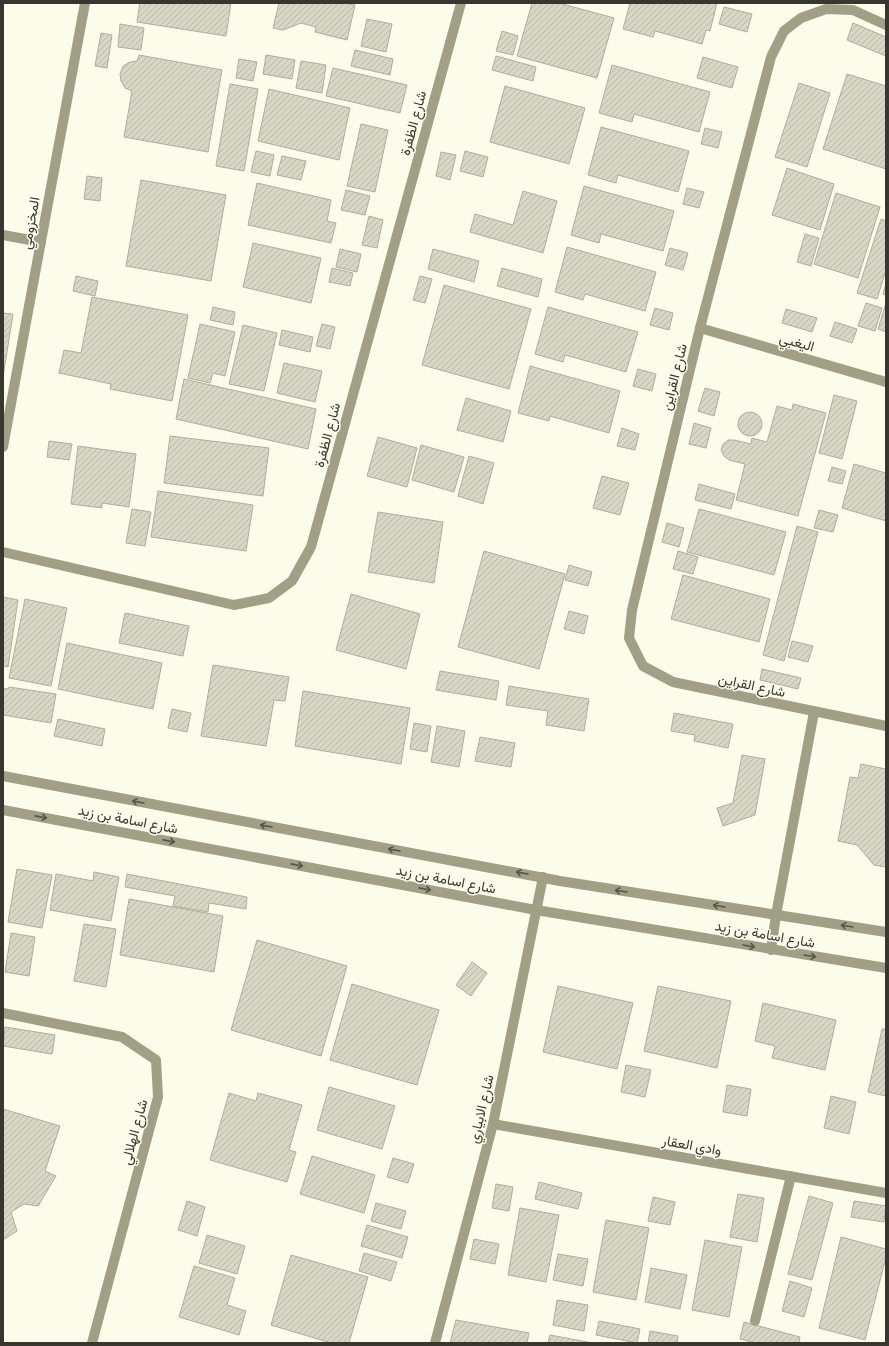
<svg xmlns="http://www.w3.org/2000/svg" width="889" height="1346" font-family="'IBM Plex Serif',Vazirmatn,serif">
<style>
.building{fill:url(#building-hatch);stroke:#adae9c}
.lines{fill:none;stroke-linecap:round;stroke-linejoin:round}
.minor{stroke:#9fa085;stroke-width:10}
.oneway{stroke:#56564a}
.labels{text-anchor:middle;stroke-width:3;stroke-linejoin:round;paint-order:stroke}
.street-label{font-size:14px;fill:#373730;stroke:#fbfce9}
</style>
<defs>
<pattern id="building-hatch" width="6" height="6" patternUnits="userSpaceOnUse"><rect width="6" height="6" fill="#d6d8c5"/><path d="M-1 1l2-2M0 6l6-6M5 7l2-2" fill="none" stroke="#b8baaa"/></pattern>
</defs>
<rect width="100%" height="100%" fill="#fbfce9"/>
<g class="building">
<polygon points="140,3 231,3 226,36 137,22"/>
<polygon points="279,3 350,3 349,4 355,5 347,40 315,32 316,27 301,23 283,30 273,28"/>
<polygon points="532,3 559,3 614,18 597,78 517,56"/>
<polygon points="630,3 717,3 710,31 706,30 702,44 655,31 653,37 623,29"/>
<polygon points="724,7 752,14 747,32 719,24"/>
<polygon points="367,19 392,24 386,52 361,46"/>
<polygon points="853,23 886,37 886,56 847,40"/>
<polygon points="120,24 144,28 141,50 118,47"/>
<polygon points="502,31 518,36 513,55 496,51"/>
<polygon points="101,33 112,35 107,68 95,66"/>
<polygon points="355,50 393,59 390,75 351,66"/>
<polygon points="139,55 222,70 208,152 124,137 132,91 125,88 121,81 120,74 123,66 130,62 137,61"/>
<polygon points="266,55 295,60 292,79 263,74"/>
<polygon points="496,56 536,67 533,81 492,70"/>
<polygon points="703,57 738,67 732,88 697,78"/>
<polygon points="239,59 257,62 253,81 236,78"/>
<polygon points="301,61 326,65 322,93 296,88"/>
<polygon points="612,65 710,92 699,132 634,114 632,122 599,113"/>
<polygon points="333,68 407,85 400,113 326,96"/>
<polygon points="847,74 886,86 886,169 823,149"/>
<polygon points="799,83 830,93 807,167 775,157"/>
<polygon points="230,84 258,89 244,171 216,166"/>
<polygon points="505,86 585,108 569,164 490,142"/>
<polygon points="269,89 350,108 339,160 258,141"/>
<polygon points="361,124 388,130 375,192 347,186"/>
<polygon points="601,127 689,151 678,192 618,175 616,183 588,175"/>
<polygon points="705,128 722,132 718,148 701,144"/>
<polygon points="256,151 274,155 270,176 251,172"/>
<polygon points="465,151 488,157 483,177 460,171"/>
<polygon points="441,152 456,155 450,180 436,176"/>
<polygon points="282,156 306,161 301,180 277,175"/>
<polygon points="787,168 834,184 820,230 772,215"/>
<polygon points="87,176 102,178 100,201 84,199"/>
<polygon points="141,180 226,195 211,281 126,266"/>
<polygon points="257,183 331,200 327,221 336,223 331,243 248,225"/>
<polygon points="584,186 674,211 663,251 601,234 599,243 571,235"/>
<polygon points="687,188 704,192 699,208 683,204"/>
<polygon points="346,190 370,196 365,215 341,210"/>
<polygon points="523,191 557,201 543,253 470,232 475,214 513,225"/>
<polygon points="836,193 880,207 858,278 814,264"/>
<polygon points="369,216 383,220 377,248 362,245"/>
<polygon points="881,219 886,221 886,270 877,299 857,293"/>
<polygon points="805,234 819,238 811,266 797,262"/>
<polygon points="253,243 321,258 311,303 243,287"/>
<polygon points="567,247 656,272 645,311 585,294 583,300 555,292"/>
<polygon points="670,248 688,253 683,270 665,265"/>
<polygon points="340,249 361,254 357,272 336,267"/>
<polygon points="433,249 479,261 474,282 428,269"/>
<polygon points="332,268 353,273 350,286 329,282"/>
<polygon points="502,268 542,279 538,297 497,286"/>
<polygon points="76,276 98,281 95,296 73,291"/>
<polygon points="420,276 432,279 425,303 413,300"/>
<polygon points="886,283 886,295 883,294"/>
<polygon points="444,285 531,309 509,389 422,365"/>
<polygon points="92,297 188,315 172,401 110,389 111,384 59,373 64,350 81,353"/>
<polygon points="866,303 882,308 875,331 858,326"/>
<polygon points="886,303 886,332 878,329"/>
<polygon points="213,307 235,312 233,325 210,320"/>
<polygon points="548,307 638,332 626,372 565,355 563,362 535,354"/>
<polygon points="655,308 673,313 669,330 650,325"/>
<polygon points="786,309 817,318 812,332 782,323"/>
<polygon points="3,313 13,314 3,377"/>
<polygon points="835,322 857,329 852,343 830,336"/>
<polygon points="200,324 235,332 225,376 213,373 210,383 188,378"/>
<polygon points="322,324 335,327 330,349 316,346"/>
<polygon points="243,325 277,333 264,391 229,384"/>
<polygon points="282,330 313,337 310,352 279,345"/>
<polygon points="284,363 322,371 315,402 277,393"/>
<polygon points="530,366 620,391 609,433 550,416 549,421 518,413"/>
<polygon points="638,369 656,374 652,391 633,386"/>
<polygon points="184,379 316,409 308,449 176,419"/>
<polygon points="705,388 720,392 714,416 698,411"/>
<polygon points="834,395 857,401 842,459 819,453"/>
<polygon points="466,398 511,411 503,442 457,430"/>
<polygon points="793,404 826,413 798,516 736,500 745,464 729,460 724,456 721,450 723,444 728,440 734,440 751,444 752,438 767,442 777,406 792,410"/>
<circle cx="750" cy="424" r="12"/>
<polygon points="694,423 711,428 706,448 689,444"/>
<polygon points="622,428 639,434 635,450 617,446"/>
<polygon points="170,436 269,448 263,496 164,483"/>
<polygon points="378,437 417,448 407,487 367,476"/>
<polygon points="49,441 72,444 69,460 47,457"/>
<polygon points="421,445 464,457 454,492 412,480"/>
<polygon points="78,446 136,454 129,507 102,503 102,508 71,504"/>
<polygon points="469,456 494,463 483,504 458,496"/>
<polygon points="854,464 886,473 886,521 842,508"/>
<polygon points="832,467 846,471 842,484 828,481"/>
<polygon points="602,476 629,483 620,515 593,508"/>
<polygon points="699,484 735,494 731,509 695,500"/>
<polygon points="158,491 253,505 246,551 151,537"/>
<polygon points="132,509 151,512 145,546 126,543"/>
<polygon points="699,509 786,532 774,575 687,552"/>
<polygon points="819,510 838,515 833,532 814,528"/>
<polygon points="378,512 443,522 434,583 368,572"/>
<polygon points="667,523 684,528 679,547 662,542"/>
<polygon points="797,526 818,532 784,661 763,655"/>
<polygon points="484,551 565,574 539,669 458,647"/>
<polygon points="678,551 698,557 693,574 673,569"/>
<polygon points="569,565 592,572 588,586 565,580"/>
<polygon points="683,575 770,599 759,642 671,619"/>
<polygon points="351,594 420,614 406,669 336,650"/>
<polygon points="3,597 18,600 8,667 3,666"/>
<polygon points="25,599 67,608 51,686 9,678"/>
<polygon points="569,611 588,616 584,634 564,629"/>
<polygon points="125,613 189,626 183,656 119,643"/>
<polygon points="792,641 813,646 808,662 788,657"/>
<polygon points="67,643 162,663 153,709 58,689"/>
<polygon points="213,665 289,677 285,701 274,700 266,746 201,736"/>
<polygon points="762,669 801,678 798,689 760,680"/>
<polygon points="440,671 499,681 496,700 436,690"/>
<polygon points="509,686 589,699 584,731 546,725 548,711 506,705"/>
<polygon points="9,687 56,694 51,723 3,715 3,688 8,689"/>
<polygon points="303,691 410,708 401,764 295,746"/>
<polygon points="172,709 191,713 187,732 168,728"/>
<polygon points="674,713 733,724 728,748 694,741 695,735 671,731"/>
<polygon points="58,719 105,729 102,746 54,736"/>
<polygon points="414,723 431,726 427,752 410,749"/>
<polygon points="437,726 465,731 459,767 431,762"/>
<polygon points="480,737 515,743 511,767 475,761"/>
<polygon points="742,755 765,759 755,815 723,826 717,808 733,803"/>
<polygon points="861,764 886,769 886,867 874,865 857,845 838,841 850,777 858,778"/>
<polygon points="17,869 52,875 42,928 8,922"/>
<polygon points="94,872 119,877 111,921 50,910 56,874 93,881"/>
<polygon points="127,874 247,897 246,909 209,903 208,912 173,906 175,896 125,887"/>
<polygon points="129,899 223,916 214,972 120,955"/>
<polygon points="84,924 116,929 106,987 74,981"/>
<polygon points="11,933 35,937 29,976 5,972"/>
<polygon points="257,940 347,966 321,1056 231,1030"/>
<polygon points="472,962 487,973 471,996 456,985"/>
<polygon points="352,984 439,1010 417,1085 330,1060"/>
<polygon points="558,986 633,1003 617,1069 543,1052"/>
<polygon points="658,986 731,1001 717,1068 644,1051"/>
<polygon points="763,1003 836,1020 825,1070 772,1058 775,1046 755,1041"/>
<polygon points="5,1027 55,1035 52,1054 3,1046"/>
<polygon points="882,1029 886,1029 886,1096 868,1092"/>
<polygon points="626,1065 651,1070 645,1097 621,1092"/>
<polygon points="727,1085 751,1089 747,1116 723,1112"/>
<polygon points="329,1087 395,1106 382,1149 317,1130"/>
<polygon points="229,1093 256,1101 258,1093 302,1105 289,1150 296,1152 287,1182 210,1160"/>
<polygon points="831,1096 856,1102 849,1134 824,1128"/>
<polygon points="3,1109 60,1126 45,1171 56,1176 38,1206 24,1204 11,1212 17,1231 3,1240"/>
<polygon points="312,1156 375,1175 364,1213 300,1194"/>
<polygon points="393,1158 414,1164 408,1183 387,1177"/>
<polygon points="539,1182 582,1193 578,1209 535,1199"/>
<polygon points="496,1184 513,1187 509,1211 492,1208"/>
<polygon points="738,1194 764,1198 757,1242 730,1237"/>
<polygon points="809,1196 833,1203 812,1280 788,1274"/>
<polygon points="653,1197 675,1202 670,1225 648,1221"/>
<polygon points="187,1201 205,1207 197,1236 178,1230"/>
<polygon points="854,1201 886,1206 884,1222 851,1217"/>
<polygon points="376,1203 406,1211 401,1229 371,1221"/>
<polygon points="520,1208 559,1215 546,1282 508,1275"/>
<polygon points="606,1220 649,1228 636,1300 593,1292"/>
<polygon points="367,1225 408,1237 402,1258 361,1246"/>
<polygon points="207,1235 245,1246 237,1274 199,1263"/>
<polygon points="841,1237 886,1249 886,1257 865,1340 819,1328"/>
<polygon points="474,1239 499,1244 495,1264 470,1259"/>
<polygon points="705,1240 742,1247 729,1317 692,1310"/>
<polygon points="364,1253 397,1262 391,1281 359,1271"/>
<polygon points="558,1254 588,1259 583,1286 553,1280"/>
<polygon points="291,1255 368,1277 349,1343 331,1343 271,1325"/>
<polygon points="194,1266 235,1278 227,1305 246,1311 239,1335 179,1317"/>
<polygon points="651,1268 687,1275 680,1309 645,1302"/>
<polygon points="790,1281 812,1288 804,1317 782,1311"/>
<polygon points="557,1300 588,1305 584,1331 553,1325"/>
<polygon points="456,1320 529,1333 527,1343 450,1343"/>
<polygon points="599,1321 640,1329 637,1343 596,1335"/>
<polygon points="744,1322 800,1337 799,1343 756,1343 740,1339"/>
<polygon points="650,1331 678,1336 677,1343 648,1343"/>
<polygon points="550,1335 593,1343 548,1343"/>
</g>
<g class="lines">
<g class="minor">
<polyline points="886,25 853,10 826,9 801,18 784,31 771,57 700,328 632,610 629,638 643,666 673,682 886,726"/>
<polyline points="3,235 41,242"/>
<polyline points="700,328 886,382"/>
<polyline points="3,447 85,3"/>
<polyline points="3,552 234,605 269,598 292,581 311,547 461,3"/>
<polyline points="3,776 560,881 886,932"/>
<polyline points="3,810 536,910 886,968"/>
<polyline points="771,950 776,915 814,712"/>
<polyline points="3,1013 122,1037 156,1060 158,1097 92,1343"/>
<polyline points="493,1124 886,1193"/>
<polyline points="755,1321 791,1176"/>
<polyline points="435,1343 493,1124 543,877"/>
</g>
</g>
<defs><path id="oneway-shaft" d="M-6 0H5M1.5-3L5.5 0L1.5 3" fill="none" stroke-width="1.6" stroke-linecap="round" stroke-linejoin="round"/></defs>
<g class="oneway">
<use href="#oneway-shaft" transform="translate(138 802) rotate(-170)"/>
<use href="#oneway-shaft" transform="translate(41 817) rotate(11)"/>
<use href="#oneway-shaft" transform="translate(266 826) rotate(-170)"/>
<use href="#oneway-shaft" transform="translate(169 841) rotate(11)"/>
<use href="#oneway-shaft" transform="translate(394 850) rotate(-170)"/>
<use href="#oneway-shaft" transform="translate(297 865) rotate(11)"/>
<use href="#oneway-shaft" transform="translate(522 873) rotate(-170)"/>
<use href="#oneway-shaft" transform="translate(425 889) rotate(11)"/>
<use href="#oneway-shaft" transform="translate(621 891) rotate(-171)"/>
<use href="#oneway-shaft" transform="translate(719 906) rotate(-171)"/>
<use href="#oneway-shaft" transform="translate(847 926) rotate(-171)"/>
<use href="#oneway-shaft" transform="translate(749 946) rotate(10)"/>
<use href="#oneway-shaft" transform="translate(810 956) rotate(9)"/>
</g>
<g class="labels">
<g class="street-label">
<text transform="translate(413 123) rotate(-75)" y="5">شارع الظفرة</text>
<text transform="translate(30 223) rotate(-80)" y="5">المخزومي</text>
<text transform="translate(797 342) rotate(16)" y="5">اليغبي</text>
<text transform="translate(674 377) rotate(-76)" y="5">شارع القراين</text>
<text transform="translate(327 435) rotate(-75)" y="5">شارع الظفرة</text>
<text transform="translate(752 685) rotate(12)" y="5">شارع القراين</text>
<text transform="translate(128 819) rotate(11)" y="5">شارع اسامة بن زيد</text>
<text transform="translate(446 879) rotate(11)" y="5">شارع اسامة بن زيد</text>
<text transform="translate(765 934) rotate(10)" y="5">شارع اسامة بن زيد</text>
<text transform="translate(481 1109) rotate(-77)" y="5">شارع الابياري</text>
<text transform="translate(134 1132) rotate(-75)" y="5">شارع الهلالي</text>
<text transform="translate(692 1145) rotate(10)" y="5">وادي العقار</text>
</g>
</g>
<rect width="889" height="1346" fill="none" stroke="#373730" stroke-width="8"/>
</svg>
